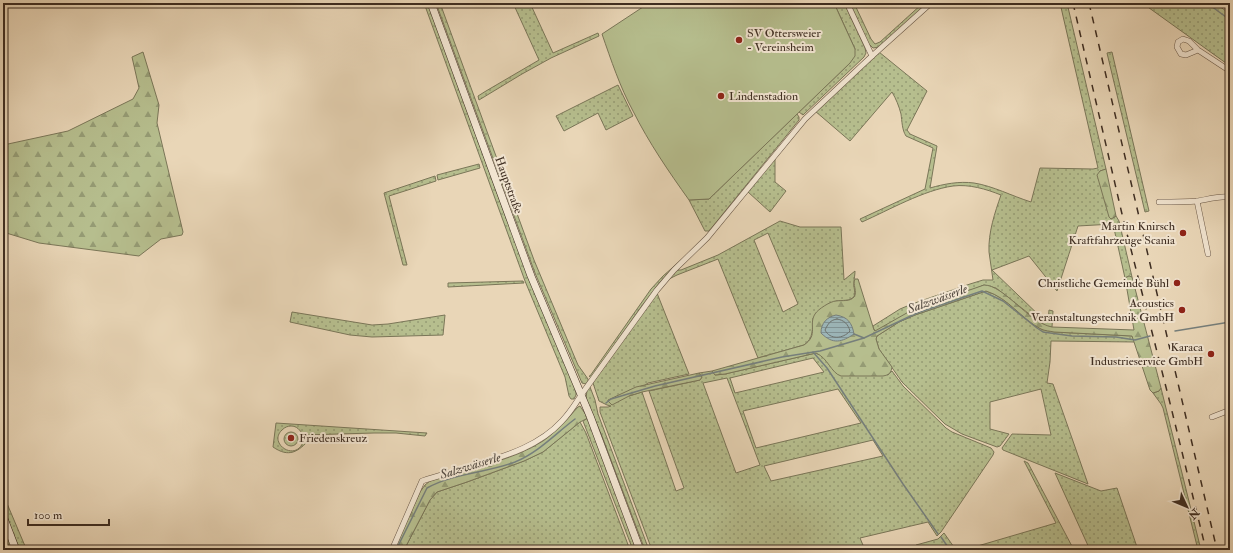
<svg xmlns="http://www.w3.org/2000/svg" width="1233" height="553" font-family="'IM FELL Double Pica',serif">
<style>
.grass{fill:url(#grass-dots);stroke:#7a7658;fill-rule:evenodd}
.forest{fill:url(#forest-firs);stroke:#7a7658}
.pitch{fill:#b6be8e;stroke:#7a7658}
.water{fill:url(#water-rules);stroke:#767f7c}
.lines{fill:none;stroke-linecap:round;stroke-linejoin:round}
.shore{stroke:#6d726d;stroke-width:1}
.stream{stroke:#767f7c;stroke-width:1.5}
.street-casing{stroke:#695746;stroke-width:6}
.secondary-casing{stroke:#3e2d21;stroke-width:8}
.street{stroke:#f1e4d0;stroke-width:5}
.secondary{stroke:#f1e4d0;stroke-width:7}
.rail{stroke:#3e2d21;stroke-width:1.5;stroke-dasharray:7 7;stroke-linecap:butt}
.poi-dot{fill:#8f2418;stroke:#f1e4d0;stroke-width:1.5}
.labels{text-anchor:middle;stroke-width:4;stroke-linejoin:round;paint-order:stroke}
.poi-label{font-size:12px;fill:#3e2d21;stroke:#f1e4d0;text-anchor:end}
.street-label{font-size:12px;fill:#3e2d21;stroke:#f1e4d0}
.water-label{font-size:13px;font-style:italic;fill:#51483f;stroke:#f1e4d0}
</style>
<defs>
<pattern id="grass-dots" width="8" height="8" patternUnits="userSpaceOnUse"><rect width="8" height="8" fill="#b6be8e"/><path d="M2 2h.1M6 6h.1" fill="none" stroke="#959b74" stroke-width="1.8" stroke-linecap="round"/></pattern>
<pattern id="forest-firs" width="22" height="20" patternUnits="userSpaceOnUse"><rect width="22" height="20" fill="#b6be8e"/><path d="M5 1l3.5 6h-7zM16 11l3.5 6h-7z" fill="#959b74"/></pattern>
<pattern id="water-rules" width="6" height="5" patternUnits="userSpaceOnUse"><rect width="6" height="5" fill="#9cb6b9"/><path d="M0 2.5h6" fill="none" stroke="#819496"/></pattern>
</defs>
<rect width="100%" height="100%" fill="#e9d6b7"/>
<filter id="stains"><feTurbulence type="fractalNoise" baseFrequency=".005" numOctaves="4"/><feColorMatrix values="0 0 0 0 .2 0 0 0 0 .09 0 0 0 0 .02 0 0 0 .5 -.17"/></filter>
<radialGradient id="worn" r=".72"><stop offset=".6" stop-color="#630" stop-opacity="0"/><stop offset="1" stop-color="#630" stop-opacity=".3"/></radialGradient>
<g class="grass">
<polygon points="424,3 428,3 505,215 576,390 576,395 574,399 571,399 569,396 565,377 525,281"/>
<polygon points="436,3 440,3 534,260 575,358 578,365 588,379 588,381 586,384 582,383 535,273"/>
<polygon points="513,3 530,3 553,53 598,33 599,36 551,58 522,74 479,100 478,96 486,91 539,60"/>
<polygon points="834,3 844,3 865,48 866,53 864,57 803,115 799,112 850,63 855,49"/>
<polygon points="850,3 854,3 871,39 875,44 880,42 923,3 929,3 879,47 873,48 868,43"/>
<path d="M 1060,3 L 1067,3 L 1106,169 L 1100,171 L 1111,219 L 1116,216 L 1119,221 L 1132,277 L 1129,276 L 1125,278 L 1113,224 L 1078,226 L 1057,291 L 1029,256 L 992,270 L 1045,321 L 1048,322 L 1049,310 L 1053,311 L 1052,327 L 1046,326 L 1028,313 L 996,288 L 984,285 L 876,331 L 874,330 L 873,326 L 900,309 L 912,304 L 970,284 L 983,280 L 993,280 C 992,271 990,261 989,252 C 988,233 995,212 1001,195 C 986,189 969,184 953,186 C 924,190 889,210 862,222 L 860,219 L 925,189 L 933,148 L 906,136 C 902,130 902,121 901,114 C 899,106 896,99 892,92 L 850,141 L 815,111 L 879,52 L 927,91 L 907,130 L 910,134 L 937,146 L 930,188 C 944,184 959,181 974,183 C 993,186 1012,196 1031,202 L 1040,168 L 1093,169 L 1098,168 Z"/>
<polygon points="1144,3 1215,3 1230,14 1230,66 1145,5"/>
<polygon points="1112,52 1149,211 1145,212 1107,53"/>
<polygon points="618,85 633,116 606,130 598,113 564,131 556,116"/>
<polygon points="797,114 799,117 799,120 709,231 705,231 689,200 709,199"/>
<polygon points="775,158 775,182 786,191 770,212 748,192"/>
<polygon points="479,164 480,168 438,180 437,175"/>
<polygon points="435,176 436,181 389,196 407,265 403,265 384,193"/>
<path d="M 780,221 L 800,227 L 841,227 L 844,280 L 855,271 C 855,275 854,279 854,282 C 853,287 856,291 854,297 L 849,300 L 836,301 L 813,318 C 812,329 814,338 804,345 L 758,358 L 718,259 L 677,275 L 667,280 L 676,270 L 681,270 L 718,255 ZM 768,233 L 798,304 L 783,312 L 754,240 Z"/>
<polygon points="680,261 660,282 641,307 591,378 589,376 590,376 651,289 663,276"/>
<polygon points="523,281 524,283 448,287 448,283"/>
<path d="M 986,291 C 1009,298 1021,319 1041,329 C 1045,331 1050,331 1054,332 L 1132,336 L 1135,342 L 1051,341 L 1050,362 L 1047,383 L 1053,384 L 1088,484 L 1003,450 L 1002,448 L 1012,434 L 1051,435 L 1041,389 L 990,402 L 990,429 L 1009,434 L 1000,446 L 997,447 L 962,434 L 945,424 L 902,382 L 879,349 L 876,339 L 877,336 L 899,322 L 915,315 Z"/>
<path d="M 657,293 L 689,374 L 648,383 L 629,396 L 642,392 L 676,491 L 684,488 L 649,391 L 700,380 L 702,377 L 699,373 L 712,371 L 715,375 L 725,374 L 816,353 L 822,355 L 826,359 L 888,375 L 892,371 L 903,386 L 946,428 L 952,432 L 991,448 L 994,452 L 993,455 L 941,532 L 937,536 L 928,522 L 860,538 L 865,550 L 652,550 L 600,412 L 600,407 L 608,407 L 611,406 L 607,405 L 599,401 L 593,383 L 594,381 ZM 813,358 L 824,372 L 735,393 L 730,378 ZM 727,378 L 760,465 L 736,473 L 703,383 ZM 838,389 L 861,423 L 756,448 L 743,411 ZM 873,440 L 883,456 L 771,481 L 764,466 Z"/>
<polygon points="292,312 372,325 388,324 445,315 443,335 372,337 350,335 290,322"/>
<polygon points="590,387 595,400 598,414 649,550 645,550 602,436 586,399 587,390"/>
<polygon points="1161,388 1201,550 1198,550 1163,408 1161,404 1153,393 1159,391"/>
<polygon points="588,418 638,550 633,550 583,421"/>
<polygon points="580,422 586,433 630,550 404,550 430,500 437,492 467,482 524,461 543,452"/>
<path d="M 276,423 L 427,433 L 425,436 L 396,433 L 374,433 L 303,435 C 300,430 297,426 291,426 C 288,426 285,427 282,430 C 267,444 298,464 304,439 L 310,439 C 298,452 289,458 273,447 Z"/>
<circle cx="291" cy="439" r="7"/>
<polygon points="1024,461 1028,463 1074,550 964,550 1056,523"/>
<polygon points="1055,473 1101,491 1117,488 1138,550 1090,550"/>
<polygon points="3,494 25,546 28,550 20,550 3,508"/>
<polygon points="3,528 5,528 13,550 3,550"/>
<polygon points="944,533 956,550 917,550 916,545 938,539"/>
</g>
<g class="forest">
<polygon points="143,52 159,105 157,123 183,232 182,235 161,239 139,256 39,243 3,232 3,144 8,144 68,131 133,99 139,88 132,57"/>
<polygon points="1106,169 1116,216 1111,219 1109,217 1097,175 1100,171"/>
<path d="M 1129,276 L 1132,277 L 1161,388 L 1159,391 L 1153,393 L 1150,390 L 1132,336 L 1054,332 C 1050,331 1045,331 1041,329 C 1021,319 1009,298 986,291 L 915,315 L 899,322 L 877,336 L 876,339 L 879,349 L 892,367 C 891,373 889,375 883,376 L 841,376 C 831,373 828,358 816,353 L 725,374 L 715,375 L 712,371 L 804,345 C 819,335 808,325 815,314 C 818,309 831,301 836,301 C 842,300 850,302 854,297 C 858,292 852,284 855,279 L 858,279 L 874,330 L 875,331 L 912,310 L 984,285 C 1004,285 1029,323 1052,327 L 1134,330 L 1125,278 Z"/>
<polygon points="699,373 702,377 700,380 642,392 629,396 612,405 608,401 608,400 636,387"/>
<path d="M 580,406 L 588,418 L 580,422 L 543,452 L 524,461 L 467,482 L 437,492 L 430,500 L 404,550 L 394,550 L 420,492 L 425,485 L 430,481 L 439,478 C 471,468 514,460 543,441 C 556,432 567,419 578,407 Z"/>
</g>
<path class="pitch" d="M 649,3 L 834,3 L 855,49 L 855,56 L 850,63 L 709,199 L 689,200 C 669,172 649,143 633,111 C 620,87 611,60 602,34 Z"/>
<path class="water" d="M 836,315 C 848,317 852,323 854,334 C 842,342 833,345 821,333 C 821,323 827,317 836,315 Z"/>
<g class="lines">
<path class="shore" d="M 837,319 C 844,320 848,324 850,331 C 843,339 830,340 825,330 C 828,324 830,320 837,319 Z"/>
<g class="stream">
<polyline points="994,3 1001,3"/>
<polyline points="1207,3 1230,20"/>
<polyline points="1175,331 1230,322"/>
<polyline points="854,334 864,338"/>
<polyline points="813,352 827,368 903,484 938,534"/>
<polyline points="606,403 611,399 655,386 782,357 820,351 864,338 917,313 982,291 1003,301 1037,328 1043,332 1072,336 1116,337 1135,340 1150,336"/>
<polyline points="941,537 950,550"/>
<path d="M 396,550 L 427,488 C 454,473 486,473 515,462 C 539,452 555,434 575,419"/>
</g>
<defs>
<g id="street">
<polyline points="847,3 872,56"/>
<polyline points="1198,50 1186,55 1181,54 1177,47 1178,42 1183,39 1189,41 1198,50 1230,71"/>
<polyline points="1197,201 1208,254"/>
<path d="M 1159,202 C 1172,202 1185,202 1198,201 C 1209,199 1219,196 1230,197"/>
<polyline points="1212,417 1230,410"/>
<path d="M 392,550 L 422,481 C 441,475 459,470 478,464 C 509,455 540,445 562,421 C 571,412 577,401 584,391 L 657,290 L 674,270 L 707,238 L 805,119 L 872,56 L 931,3"/>
</g>
<g id="secondary">
<polyline points="431,3 531,276 590,416 640,550"/>
<polyline points="3,516 16,550"/>
</g>
</defs>
<use href="#street" class="street-casing"/>
<use href="#secondary" class="secondary-casing"/>
<use href="#street" class="street"/>
<use href="#secondary" class="secondary"/>
<g class="rail">
<polyline points="1073,3 1122,214 1169,399 1206,550"/>
<polyline points="1089,3 1217,550"/>
</g>
</g>
<g class="poi-dot">
<circle cx="739" cy="40" r="4"/>
<circle cx="721" cy="96" r="4"/>
<circle cx="1183" cy="233" r="4"/>
<circle cx="1177" cy="283" r="4"/>
<circle cx="1182" cy="310" r="4"/>
<circle cx="1211" cy="354" r="4"/>
<circle cx="291" cy="438" r="4"/>
</g>
<g class="labels">
<g class="poi-label">
<text x="747" y="37" text-anchor="start">SV Ottersweier<tspan x="747" dy="14">- Vereinsheim</tspan></text>
<text x="729" y="100" text-anchor="start">Lindenstadion</text>
<text x="1175" y="230">Martin Knirsch<tspan x="1175" dy="14">Kraftfahrzeuge Scania</tspan></text>
<text x="1169" y="287">Christliche Gemeinde Bühl</text>
<text x="1174" y="307">Acoustics<tspan x="1174" dy="14">Veranstaltungstechnik GmbH</tspan></text>
<text x="1203" y="351">Karaca<tspan x="1203" dy="14">Industrieservice GmbH</tspan></text>
<text x="299" y="442" text-anchor="start">Friedenskreuz</text>
</g>
<g class="street-label">
<text transform="translate(509 185) rotate(70)" y="4">Hauptstraße</text>
</g>
<g class="water-label">
<text transform="translate(937 298) rotate(-20)" y="5">Salzwässerle</text>
<text transform="translate(470 465) rotate(-17)" y="5">Salzwässerle</text>
</g>
</g>
<rect width="1233" height="553" fill="none" stroke="#e9d6b7" stroke-width="16"/>
<rect x="4" y="4" width="1225" height="545" fill="none" stroke="#3e2d21" stroke-width="2"/>
<rect x="8" y="8" width="1217" height="537" fill="none" stroke="#3e2d21"/>
<g transform="translate(1187 507) rotate(134)" stroke="#f1e4d0" stroke-width="3" paint-order="stroke">
<path d="M0-3L7 15L0 10L-7 15Z" fill="#3e2d21"/>
<text y="-6" font-size="11" font-weight="bold" text-anchor="middle" fill="#3e2d21">N</text>
</g>
<path d="M28 519v6h81v-6" fill="none" stroke="#3e2d21" stroke-width="2"/>
<text x="34" y="519" font-size="12" fill="#3e2d21" stroke="#f1e4d0" stroke-width="3" paint-order="stroke">100 m</text>
<rect width="100%" height="100%" filter="url(#stains)"/>
<rect width="100%" height="100%" fill="url(#worn)"/>
</svg>
